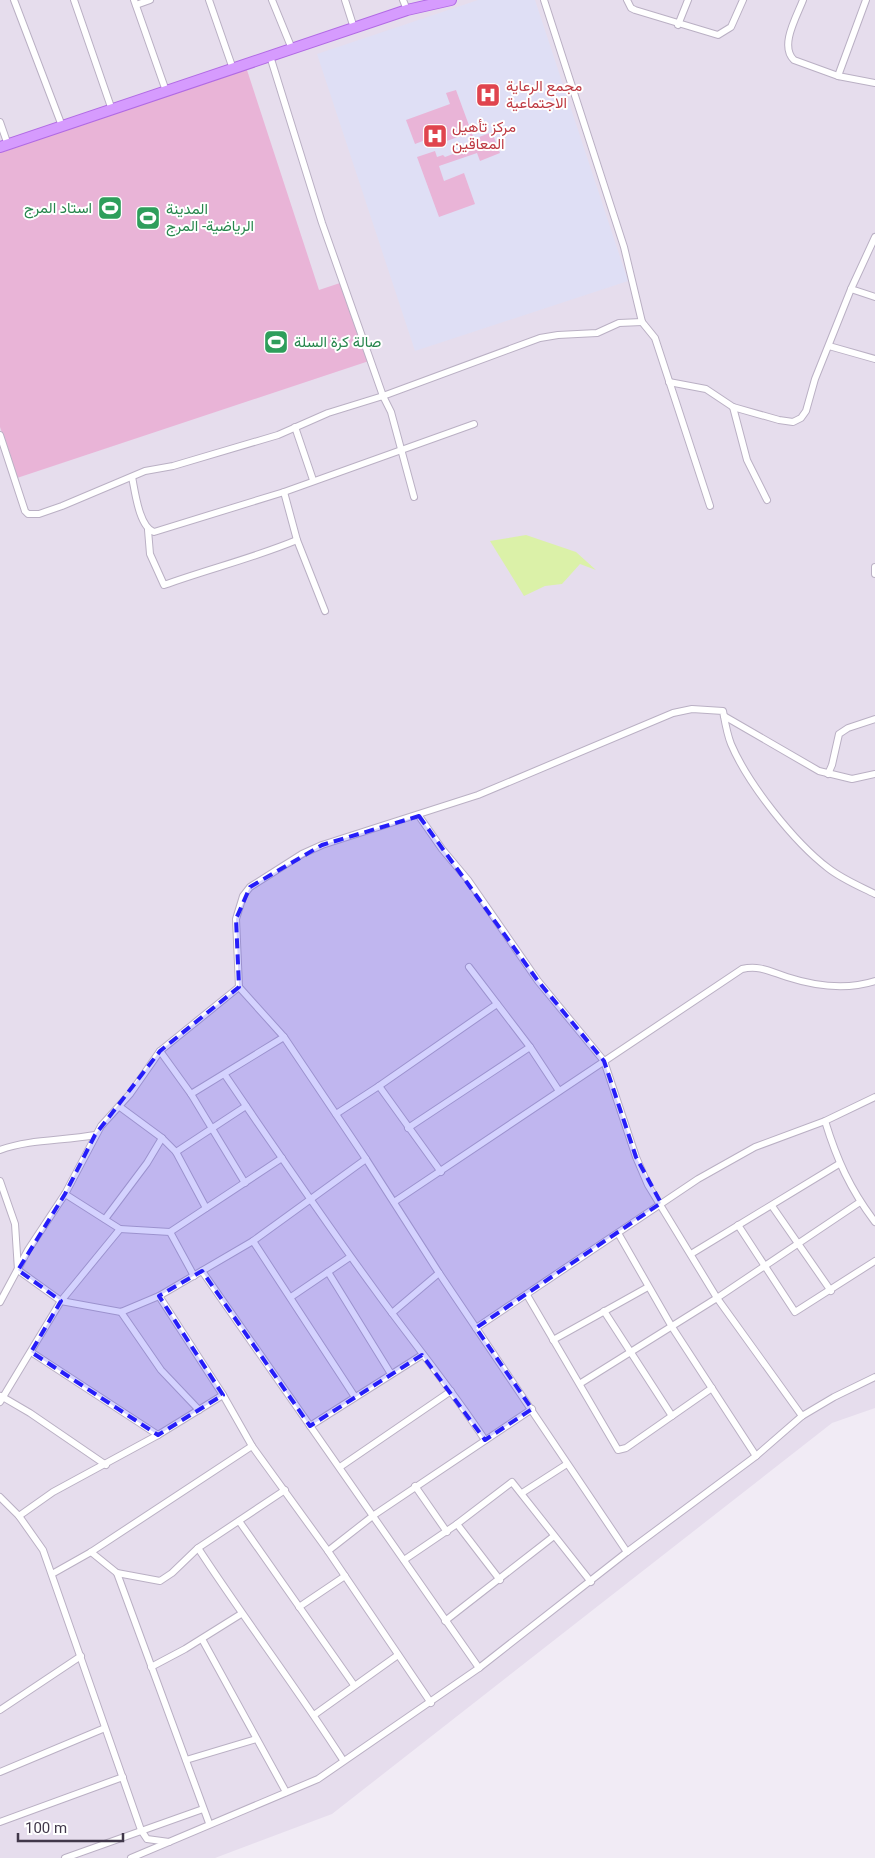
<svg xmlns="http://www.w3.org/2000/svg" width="875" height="1858" font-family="Roboto,Vazirmatn,sans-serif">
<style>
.residential{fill:#e6dded}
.medical{fill:#dfdff5}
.green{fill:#e9b4d7}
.water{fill:#dbf1a8}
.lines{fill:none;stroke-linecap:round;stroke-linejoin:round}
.minor-casing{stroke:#bab0c4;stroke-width:8}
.primary-casing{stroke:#b16ae4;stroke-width:12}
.minor{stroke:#fff;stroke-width:6}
.primary{stroke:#d69bfe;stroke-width:10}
.marked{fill:#261ef9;fill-opacity:0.2;stroke:#261ef9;stroke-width:4;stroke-dasharray:10 6;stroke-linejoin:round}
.labels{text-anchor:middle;stroke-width:4;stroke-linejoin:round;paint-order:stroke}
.health-label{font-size:15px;fill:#be3a42;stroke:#fff;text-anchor:start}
.leisure-label{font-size:15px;fill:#27864d;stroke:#fff;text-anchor:start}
</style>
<rect width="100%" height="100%" fill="#f1ebf5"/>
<polygon class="residential" points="0,0 875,0 875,1408 832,1423 332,1814 215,1858 0,1858"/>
<polygon class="medical" points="478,0 535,0 628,281 415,351 317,54"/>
<g class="green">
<polygon points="246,67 319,290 343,282 369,361 17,478 0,427 0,153"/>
<polygon points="456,90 474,139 492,132 500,153 480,161 477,153 439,166 444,181 464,173 475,204 439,217 417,157 435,151 437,157 443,155 445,157 474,146 469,133 444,142 441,134 415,144 406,120 450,104 446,93"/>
</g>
<polygon class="water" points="526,535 576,552 596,570 580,564 562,584 545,586 524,596 490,541"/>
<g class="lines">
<defs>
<g id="minor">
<polyline points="14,0 62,126"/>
<polyline points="74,0 112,110"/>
<polyline points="134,0 166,91"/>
<polyline points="209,0 233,69"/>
<polyline points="272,0 292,49"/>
<polyline points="345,0 354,28"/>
<polyline points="403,0 407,10"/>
<polyline points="544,0 624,247 642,322 655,338 710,506"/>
<polyline points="627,0 631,8 635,10 718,35 731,27 743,0"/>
<path d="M 803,0 C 797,16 779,46 794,60 L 838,76 L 875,83"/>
<polyline points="136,5 150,0"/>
<polyline points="678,25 688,0"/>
<polyline points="270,56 322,223 383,396 540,338 558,335 597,333 619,323 642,322"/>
<polyline points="838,76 866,0"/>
<polyline points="0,122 8,145"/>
<polyline points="851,289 875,297"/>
<polyline points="829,346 875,359"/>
<polyline points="669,382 706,389 733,407 779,420 793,422 801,418 806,411 815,379 851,289 875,237"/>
<polyline points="733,407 747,460 767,500"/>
<polyline points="295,427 313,480"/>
<polyline points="0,435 25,511 28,514 39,514 62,506 145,471 173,466 278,435 328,413 383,396 391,412 414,497"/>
<path d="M 132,477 C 135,491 139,527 154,532 L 284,492 L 474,424"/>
<polyline points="284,492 297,540 325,611"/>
<path d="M 148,530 L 150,554 L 164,585 C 208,569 254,558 297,540"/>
<polyline points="875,567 875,574"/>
<polyline points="724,716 819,771 852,779 875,774"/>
<polyline points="828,774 832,765 839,734 848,728 875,719"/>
<polyline points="419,816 442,849 468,880 538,981 604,1061 636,1157 648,1185 717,1298 802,1416"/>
<polyline points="469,967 530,1047 559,1091"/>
<polyline points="160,1051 191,1094 245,1183"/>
<path d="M 225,1075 C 274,1147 323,1219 375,1290 C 411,1340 451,1388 485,1440"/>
<polyline points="379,1086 441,1172"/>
<polyline points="191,1094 284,1037"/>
<polyline points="120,1107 162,1138 176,1152 206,1208"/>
<polyline points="336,1114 379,1086 497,1004"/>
<path d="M 825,1121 C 837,1160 850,1189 875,1222"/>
<polyline points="408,1128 530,1047"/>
<path d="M 0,1150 C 30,1139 63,1141 95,1135"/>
<polyline points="176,1152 246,1106"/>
<polyline points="0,1181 15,1224 18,1270 61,1301 121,1312 159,1296 253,1241 366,1159"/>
<path d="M 394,1202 L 742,969 C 760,965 771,972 787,977 C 815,986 847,990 875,981"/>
<polyline points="772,1206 831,1291"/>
<polyline points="105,1219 147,1163 162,1138"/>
<polyline points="738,1225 795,1312 875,1261"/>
<polyline points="120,1229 170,1232 194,1276"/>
<polyline points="170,1232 282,1158"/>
<polyline points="618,1233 672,1327 756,1456"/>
<polyline points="253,1241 355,1397"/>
<polyline points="691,1254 839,1164"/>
<polyline points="202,1271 479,1668"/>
<polyline points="328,1272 391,1374"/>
<polyline points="527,1295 618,1450 626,1448 712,1388"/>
<polyline points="159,1296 223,1395 252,1446 328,1551 431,1703"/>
<polyline points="291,1297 350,1257"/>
<polyline points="0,1302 28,1250 65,1194 101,1126 130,1094 160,1051 239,987"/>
<polyline points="604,1311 672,1416"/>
<polyline points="121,1312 161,1370 199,1410"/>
<polyline points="392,1313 439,1273"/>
<polyline points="476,1328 698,1179 755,1147 825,1121 875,1097"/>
<polyline points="553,1340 648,1287"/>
<polyline points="31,1352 158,1435"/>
<polyline points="581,1383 717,1298 860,1202"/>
<polyline points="1,1396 30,1413 106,1465"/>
<polyline points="0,1402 61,1301 120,1229 65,1194"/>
<polyline points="310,1426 422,1355"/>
<polyline points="340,1467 451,1391"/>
<polyline points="415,1486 447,1532"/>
<polyline points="522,1493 567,1464"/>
<polyline points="0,1497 19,1516 43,1550 141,1830 147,1839 169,1842"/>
<polyline points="19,1516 53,1492 158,1435 223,1395"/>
<polyline points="239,1521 354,1685"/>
<polyline points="457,1524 500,1580"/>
<path d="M 198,1548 C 245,1620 297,1688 343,1760"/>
<polyline points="328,1551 374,1515 532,1409"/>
<polyline points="91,1552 117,1573 160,1581 172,1573 198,1548 285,1490"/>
<path d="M 627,1552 L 439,1273 L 366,1159 L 284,1037 L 239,987 L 236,919 L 243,896 L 250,887 L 302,854 L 322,845 L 478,795 L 673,713 L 692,709 L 723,711 C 725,722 727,734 731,744 C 748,784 794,842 828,868 C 842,879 859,886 875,894"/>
<polyline points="404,1560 457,1524 512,1482 591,1582"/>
<polyline points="117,1573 209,1823"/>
<polyline points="52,1574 91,1552 252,1446"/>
<polyline points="299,1607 345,1576"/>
<polyline points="445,1621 554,1536"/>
<polyline points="202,1639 286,1792"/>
<polyline points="151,1667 185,1649 241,1614"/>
<polyline points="0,1710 81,1656"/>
<polyline points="314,1715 398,1655"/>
<polyline points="186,1760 256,1739"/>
<polyline points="0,1772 105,1728"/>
<polyline points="0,1822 123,1777"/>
<polyline points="65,1858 203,1809"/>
<polyline points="131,1858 318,1779 479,1668 627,1552 756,1456 802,1416 834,1397 875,1377"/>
</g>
<polyline id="primary" points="0,147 407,10 451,0"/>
</defs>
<use href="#minor" class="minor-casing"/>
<use href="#primary" class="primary-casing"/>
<use href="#minor" class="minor"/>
<use href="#primary" class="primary"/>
</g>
<path class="marked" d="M 419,816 L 538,981 L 604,1061 L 636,1157 L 661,1203 L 476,1328 L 532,1409 L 485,1440 L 422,1355 L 310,1426 L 202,1271 L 159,1296 L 223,1395 L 158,1435 L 31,1352 L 61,1301 L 18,1270 L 65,1194 L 95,1135 L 160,1051 L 239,987 L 236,919 L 250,887 L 322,845 Z"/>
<defs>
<symbol id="hospital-square" viewBox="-11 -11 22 22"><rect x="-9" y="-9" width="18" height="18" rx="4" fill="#e0444e" stroke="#fff"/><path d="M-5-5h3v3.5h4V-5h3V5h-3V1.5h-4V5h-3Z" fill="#fff"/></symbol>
<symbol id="stadium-square" viewBox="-11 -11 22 22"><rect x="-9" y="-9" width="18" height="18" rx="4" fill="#2e9e5b" stroke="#fff"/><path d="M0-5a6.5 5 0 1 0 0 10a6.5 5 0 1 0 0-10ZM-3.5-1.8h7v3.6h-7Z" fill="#fff"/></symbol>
</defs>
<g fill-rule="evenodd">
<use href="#hospital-square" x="474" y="81" width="28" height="28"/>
<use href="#hospital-square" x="421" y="122" width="28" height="28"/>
<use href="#stadium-square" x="96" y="194" width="28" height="28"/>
<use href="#stadium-square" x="134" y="204" width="28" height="28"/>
<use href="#stadium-square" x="262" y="328" width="28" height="28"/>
</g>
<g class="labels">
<g class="health-label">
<text x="506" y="91">مجمع الرعاية<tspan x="506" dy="17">الاجتماعية</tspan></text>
<text x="452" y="132">مركز تأهيل<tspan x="452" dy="17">المعاقين</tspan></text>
</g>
<g class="leisure-label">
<text x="92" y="213" text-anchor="end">استاد المرج</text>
<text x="166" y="214">المدينة<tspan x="166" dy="17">الرياضية- المرج</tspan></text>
<text x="294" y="347">صالة كرة السلة</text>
</g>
</g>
<path d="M18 1833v8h105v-8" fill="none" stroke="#41384a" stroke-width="2.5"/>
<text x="25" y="1833" font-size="15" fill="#41384a" stroke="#ffffff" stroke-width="4" paint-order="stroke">100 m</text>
</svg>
